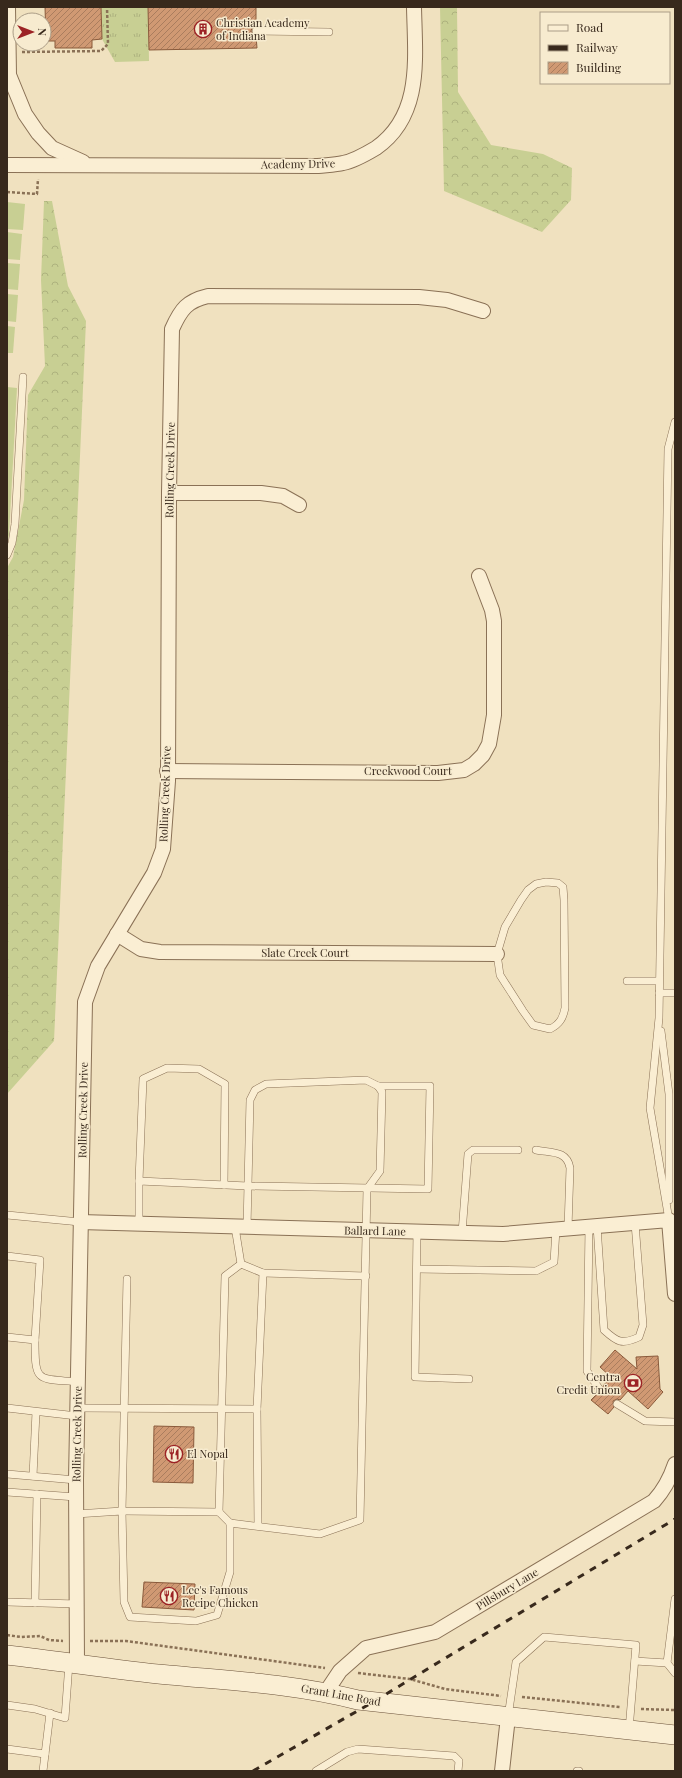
<svg xmlns="http://www.w3.org/2000/svg" width="682" height="1778" font-family="'Playfair Display',serif">
<style>
.grass{fill:url(#grass-tufts)}
.forest{fill:url(#forest-crowns)}
.pitch{fill:#c8cf93}
.building{fill:url(#building-hatch);stroke:#8a5a3b}
.lines{fill:none;stroke-linecap:round;stroke-linejoin:round}
.service-casing{stroke:#8a7156;stroke-width:8}
.minor-casing{stroke:#8a7156;stroke-width:16}
.secondary-casing{stroke:#6b523a;stroke-width:20}
.path{stroke:#8a7156;stroke-width:2.5;stroke-dasharray:3 2;stroke-linecap:butt}
.service{stroke:#faeed3;stroke-width:7}
.minor{stroke:#faeed3;stroke-width:14}
.secondary{stroke:#faeed3;stroke-width:19}
.rail{stroke:#38291c;stroke-width:3;stroke-dasharray:7 7;stroke-linecap:butt}
.labels{text-anchor:middle;stroke-width:3;stroke-linejoin:round;paint-order:stroke}
.poi-label{font-size:11px;fill:#38291c;stroke:#f7ebcf;text-anchor:start}
.street-label{font-size:11px;fill:#38291c;stroke:#f7ebcf}
</style>
<defs>
<pattern id="grass-tufts" width="24" height="20" patternUnits="userSpaceOnUse"><rect width="24" height="20" fill="#c8cf93"/><path d="M3 7l-1-3M5 7V3M7 7l1-3M15 17l-1-3M17 17v-4M19 17l1-3" fill="none" stroke="#adb27e"/></pattern>
<pattern id="forest-crowns" width="20" height="18" patternUnits="userSpaceOnUse"><rect width="20" height="18" fill="#c8cf93"/><path d="M2 6a3 3 0 1 1 6 0M12 15a3 3 0 1 1 6 0" fill="none" stroke="#adb27e"/></pattern>
<pattern id="building-hatch" width="6" height="6" patternUnits="userSpaceOnUse"><rect width="6" height="6" fill="#d09973"/><path d="M-1 1l2-2M0 6l6-6M5 7l2-2" fill="none" stroke="#aa7d5e"/></pattern>
</defs>
<rect width="100%" height="100%" fill="#f0e1bf"/>
<polygon class="grass" points="101,7 148,7 149,61 115,62 102,39"/>
<g class="forest">
<polygon points="440,7 457,7 458,92 491,145 543,154 572,168 571,200 542,232 444,191"/>
<polygon points="44,201 52,201 68,286 86,321 54,1041 7,1094 7,568 13,557 24,500 28,395 45,366 41,280"/>
</g>
<g class="pitch">
<polygon points="7,202 25,204 23,230 7,229"/>
<polygon points="7,232 22,234 20,260 7,259"/>
<polygon points="7,263 20,264 18,290 7,289"/>
<polygon points="7,294 18,295 16,322 7,321"/>
<polygon points="7,326 15,327 13,353 7,353"/>
<polygon points="7,387 17,388 9,535 7,543"/>
</g>
<g class="building">
<polygon points="45,7 101,7 102,39 92,40 92,48 55,48 55,41 46,41"/>
<polygon points="148,7 256,7 256,26 252,28 251,31 253,35 256,36 257,48 149,50"/>
<polygon points="615,1350 637,1369 636,1357 658,1356 660,1389 663,1392 648,1409 628,1391 620,1400 617,1399 613,1401 614,1407 608,1414 591,1400 597,1394 601,1395 605,1392 603,1386 611,1377 600,1367"/>
<polygon points="154,1426 194,1427 193,1483 153,1482"/>
<polygon points="144,1582 195,1584 194,1610 142,1607"/>
</g>
<g class="lines">
<defs>
<g id="service">
<polyline points="256,31 329,32"/>
<polyline points="7,555 12,543 15,524 23,377"/>
<path d="M 546,882 L 558,883 L 563,887 L 564,900 L 565,1008 C 563,1018 560,1024 550,1029 L 533,1025 L 523,1011 L 500,975 L 497,954 L 505,927 L 521,900 L 528,890 L 536,884 Z"/>
<polyline points="627,981 659,981"/>
<polyline points="659,993 675,993"/>
<polyline points="661,1031 669,1094 669,1200"/>
<path d="M 536,1150 C 551,1153 567,1150 570,1168 L 568,1228"/>
<polyline points="139,1181 143,1079 167,1068 199,1069 225,1084 224,1185"/>
<polyline points="7,1215 80,1222"/>
<polyline points="669,1220 650,1108 659,1018 668,449 675,422"/>
<polyline points="139,1224 139,1181 248,1186 428,1189 430,1086 378,1086"/>
<path d="M 597,1226 L 604,1330 C 617,1342 622,1345 639,1337 L 643,1325 L 635,1223"/>
<polyline points="589,1227 587,1371 600,1390"/>
<polyline points="417,1232 415,1377 469,1379"/>
<polyline points="462,1233 468,1154 473,1150 518,1150"/>
<polyline points="7,1256 40,1260 35,1340"/>
<polyline points="417,1269 536,1271 554,1262 556,1229"/>
<polyline points="263,1273 366,1276"/>
<polyline points="127,1279 122,1511 219,1512 230,1523"/>
<path d="M 7,1337 L 35,1340 C 35,1384 37,1378 78,1382"/>
<polyline points="617,1404 645,1421 675,1422"/>
<polyline points="7,1408 77,1416"/>
<polyline points="77,1408 257,1409 263,1273 241,1264 235,1227"/>
<polyline points="257,1409 258,1526"/>
<polyline points="7,1474 76,1480"/>
<polyline points="33,1476 36,1412"/>
<polyline points="7,1492 76,1497"/>
<polyline points="219,1512 225,1276 241,1264"/>
<polyline points="76,1514 122,1511 124,1602 130,1617 196,1621 217,1615 230,1572 230,1523 320,1534 360,1520 367,1189 380,1171 382,1092 378,1086 366,1080 266,1084 255,1090 250,1100 247,1227"/>
<polyline points="675,1599 667,1663 675,1673"/>
<polyline points="7,1602 77,1604"/>
<polyline points="35,1603 37,1494"/>
<polyline points="635,1661 667,1663"/>
<polyline points="7,1705 35,1709 65,1718 69,1663"/>
<polyline points="508,1717 516,1662 544,1637 636,1645 629,1730"/>
<polyline points="7,1749 45,1754"/>
<polyline points="43,1771 50,1713"/>
<polyline points="316,1771 347,1752 358,1749 454,1756 459,1761 458,1771"/>
<polyline points="577,1771 579,1771"/>
</g>
<g id="minor">
<polyline points="8,7 9,75 25,114 38,133 52,148 83,162"/>
<path d="M 7,165 L 318,166 C 326,165 335,165 343,163 C 354,161 366,154 376,148 C 423,115 415,58 414,7"/>
<polyline points="169,493 261,493 283,496 299,505"/>
<polyline points="167,771 438,773 464,770 474,764 483,755 489,744 494,715 494,621 492,610 479,576"/>
<polyline points="117,934 141,949 160,952 497,954"/>
<polyline points="80,1222 503,1234 669,1220 675,1294"/>
<path d="M 77,1663 L 76,1480 L 85,1002 L 98,966 L 154,873 L 163,849 L 168,781 L 169,493 L 172,329 C 181,309 187,301 208,296 L 419,297 L 447,300 L 483,311"/>
<path d="M 326,1692 L 340,1671 L 366,1648 L 435,1632 L 654,1501 C 664,1490 670,1479 675,1464"/>
<polyline points="502,1771 508,1717"/>
</g>
<path id="secondary" d="M 7,1655 C 61,1661 115,1670 169,1675 C 233,1681 296,1684 358,1700 L 675,1735"/>
</defs>
<use href="#service" class="service-casing"/>
<use href="#minor" class="minor-casing"/>
<use href="#secondary" class="secondary-casing"/>
<g class="path">
<polyline points="22,52 101,51 108,44 107,7"/>
<polyline points="7,192 37,194 38,179"/>
<polyline points="7,1635 21,1637 40,1636 49,1640 63,1641"/>
<polyline points="90,1641 126,1641 325,1668"/>
<polyline points="358,1673 410,1679 445,1689 501,1696"/>
<polyline points="522,1697 620,1707"/>
<polyline points="641,1709 675,1710"/>
</g>
<use href="#service" class="service"/>
<use href="#minor" class="minor"/>
<use href="#secondary" class="secondary"/>
<polyline class="rail" points="253,1771 373,1702 675,1519"/>
</g>
<defs>
<symbol id="building-ring" viewBox="-11 -11 22 22"><circle r="9.5" fill="#f7ebcf" stroke="#9c2325" stroke-width="1.5"/><path d="M-4-6H4V6H1V3H-1V6H-4ZM-2.5-4.3h1.7v1.8h-1.7ZM.8-4.3h1.7v1.8H.8ZM-2.5-1h1.7V.8h-1.7ZM.8-1h1.7V.8H.8Z" fill="#9c2325"/></symbol>
<symbol id="bank-ring" viewBox="-11 -11 22 22"><circle r="9.5" fill="#f7ebcf" stroke="#9c2325" stroke-width="1.5"/><path d="M-6-4H6V4H-6ZM0-2.3a2.3 2.3 0 1 0 0 4.6a2.3 2.3 0 1 0 0-4.6Z" fill="#9c2325"/></symbol>
<symbol id="restaurant-ring" viewBox="-11 -11 22 22"><circle r="9.5" fill="#f7ebcf" stroke="#9c2325" stroke-width="1.5"/><path d="M-5-6h1v4h1v-4h1v4h1v-4h1v5L-1.5 .5V6h-2V.5L-5-1ZM5-6V6H3V1.5H1.5Q1.5-4 5-6Z" fill="#9c2325"/></symbol>
</defs>
<g fill-rule="evenodd">
<use href="#building-ring" x="193" y="19" width="20" height="20"/>
<use href="#bank-ring" x="623" y="1373" width="20" height="20"/>
<use href="#restaurant-ring" x="164" y="1444" width="20" height="20"/>
<use href="#restaurant-ring" x="159" y="1586" width="20" height="20"/>
</g>
<g class="labels">
<g class="poi-label">
<text x="216" y="27">Christian Academy<tspan x="216" dy="13">of Indiana</tspan></text>
<text x="620" y="1381" text-anchor="end">Centra<tspan x="620" dy="13">Credit Union</tspan></text>
<text x="187" y="1458">El Nopal</text>
<text x="182" y="1594">Lee's Famous<tspan x="182" dy="13">Recipe Chicken</tspan></text>
</g>
<g class="street-label">
<text transform="translate(298 164) rotate(-1)" y="4">Academy Drive</text>
<text transform="translate(170 470) rotate(-89)" y="4">Rolling Creek Drive</text>
<text x="408" y="775">Creekwood Court</text>
<text transform="translate(165 794) rotate(-88)" y="4">Rolling Creek Drive</text>
<text x="305" y="957">Slate Creek Court</text>
<text transform="translate(83 1110) rotate(-89)" y="4">Rolling Creek Drive</text>
<text transform="translate(375 1231) rotate(1)" y="4">Ballard Lane</text>
<text transform="translate(77 1434) rotate(-89)" y="4">Rolling Creek Drive</text>
<text transform="translate(507 1589) rotate(-31)" y="4">Pillsbury Lane</text>
<text transform="translate(341 1695) rotate(10)" y="4">Grant Line Road</text>
</g>
</g>
<rect width="682" height="1778" fill="none" stroke="#38291c" stroke-width="16"/>
<rect x="540" y="12" width="130" height="72" fill="#f7ebcf" stroke="#ab9d87"/>
<rect x="548" y="25" width="20" height="6" fill="#faeed3" stroke="#ab9d87"/>
<text x="576" y="32" font-size="12" fill="#38291c">Road</text>
<rect x="548" y="45" width="20" height="6" fill="#38291c" stroke="#ab9d87"/>
<text x="576" y="52" font-size="12" fill="#38291c">Railway</text>
<rect x="548" y="62" width="20" height="12" fill="url(#building-hatch)" stroke="#ab9d87"/>
<text x="576" y="72" font-size="12" fill="#38291c">Building</text>
<g transform="translate(32 32) rotate(90)"><circle r="19" fill="#f7ebcf" stroke="#ab9d87"/>
<path d="M0-3L7 15L0 10L-7 15Z" fill="#9c2325"/>
<text y="-6" font-size="11" font-weight="bold" text-anchor="middle" fill="#38291c">N</text>
</g>
</svg>
